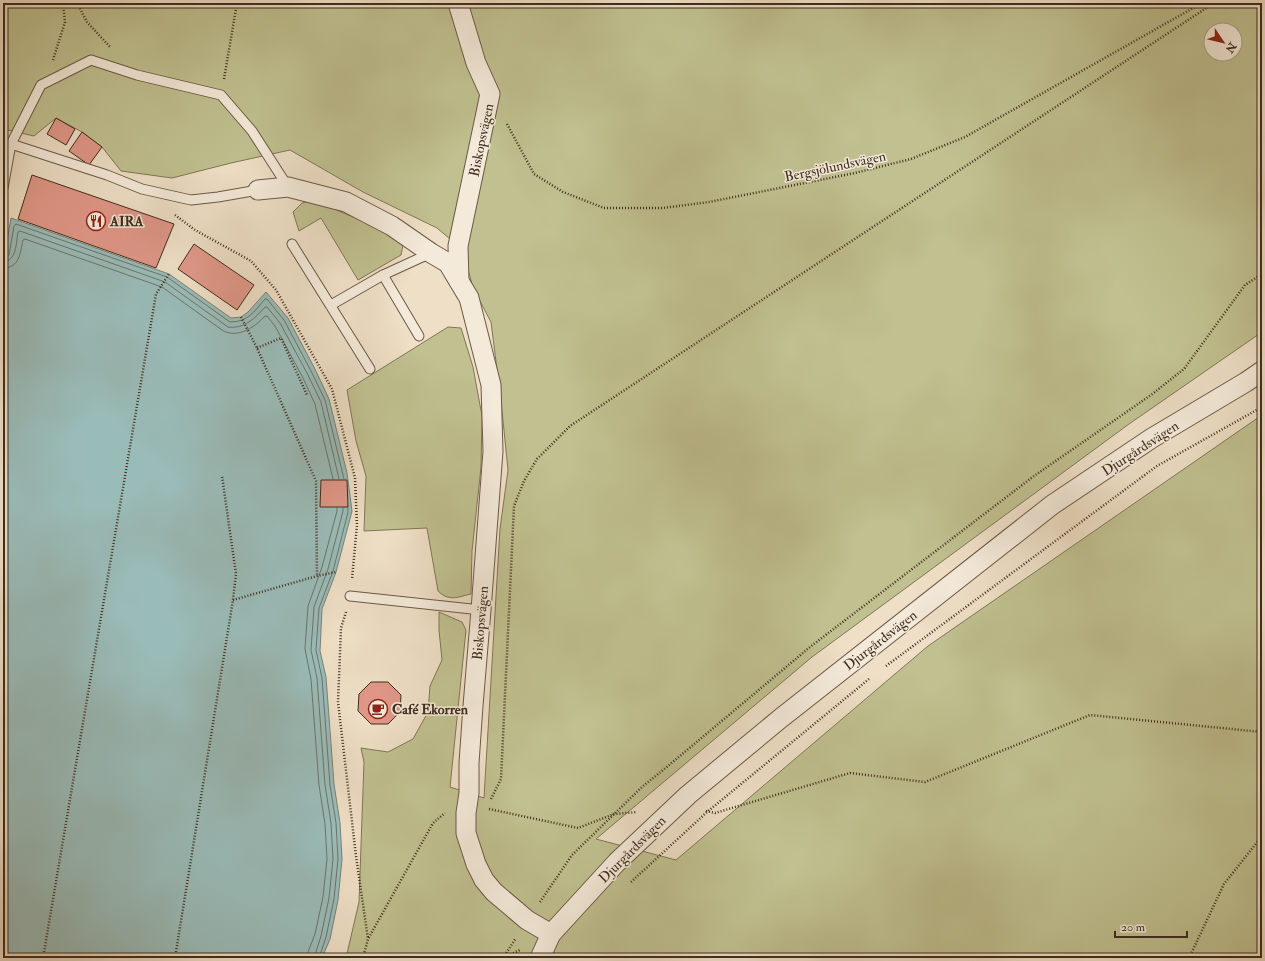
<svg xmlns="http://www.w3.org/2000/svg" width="1265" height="961" font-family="'IM FELL Double Pica',serif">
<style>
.green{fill:#c0c090;stroke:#807656;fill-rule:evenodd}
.water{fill:#9abcb9;stroke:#76827a}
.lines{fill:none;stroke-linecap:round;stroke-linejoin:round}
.shore{stroke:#6c746a;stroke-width:1}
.building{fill:#e09788;stroke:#3f2c1c}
.service-casing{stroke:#6b5946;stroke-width:11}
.minor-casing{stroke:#6b5946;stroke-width:21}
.path{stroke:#3f2c1c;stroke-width:2.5;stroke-dasharray:1 2;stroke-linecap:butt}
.service{stroke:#f4eada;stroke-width:9}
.minor{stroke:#f4eada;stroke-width:19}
.labels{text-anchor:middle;stroke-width:3;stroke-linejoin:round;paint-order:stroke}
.street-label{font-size:14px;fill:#3f2c1c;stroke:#f4eada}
.poi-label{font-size:14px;font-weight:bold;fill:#3f2c1c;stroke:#f4eada;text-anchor:start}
</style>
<rect width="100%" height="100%" fill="#eedfc6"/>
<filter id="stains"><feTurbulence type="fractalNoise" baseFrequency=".005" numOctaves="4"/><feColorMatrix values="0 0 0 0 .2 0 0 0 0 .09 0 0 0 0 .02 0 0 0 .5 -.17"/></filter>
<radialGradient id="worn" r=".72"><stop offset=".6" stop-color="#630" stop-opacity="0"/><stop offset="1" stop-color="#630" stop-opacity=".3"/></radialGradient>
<g class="green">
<path d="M 3,3 L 1262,3 L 1262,332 L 1129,424 L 812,657 L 596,839 L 676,860 L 928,646 L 1262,415 L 1262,958 L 346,958 L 359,902 L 364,762 L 361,748 L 388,752 L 413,739 L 428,712 L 430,686 L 442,660 L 439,630 L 439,612 L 462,622 L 466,630 L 450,787 L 484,798 L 500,529 L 508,470 L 501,401 L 491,322 L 473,288 L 463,250 L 437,228 L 363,192 L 290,150 L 231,163 L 172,178 L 121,171 L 102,147 L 82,132 L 56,118 L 34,136 L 3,129 ZM 1211,30 L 1235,30 L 1235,54 L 1211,54 Z"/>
<polygon points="313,200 386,231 399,240 403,245 401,255 358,280 321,218 299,231 293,212 302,203"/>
<path d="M 448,327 L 461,328 L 473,367 L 482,416 L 481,467 L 472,551 L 471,594 C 458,597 449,602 438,591 L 427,528 L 364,531 L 366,476 L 356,441 L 347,390 Z"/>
</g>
<polygon class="water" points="11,218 169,274 231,318 241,317 248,312 266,292 288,318 315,369 329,399 347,473 352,511 336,572 322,609 320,651 326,677 334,784 340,823 342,859 338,900 330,939 322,958 3,958 3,264"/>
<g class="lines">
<g class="shore">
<path d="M 3,257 L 6,257 L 9,255 L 14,226 L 16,224 L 167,277 L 230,322 C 248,322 254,312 265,299 L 267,299 L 284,320 L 311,371 L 325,400 L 344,479"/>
<path d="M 3,262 C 17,261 16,243 18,232 L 20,231 L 165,282 L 228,327 C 245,329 255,318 265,307 L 267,307 L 280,323 L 307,373 L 321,402 L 339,479"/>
<path d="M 3,268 C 20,268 20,253 23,240 L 25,239 L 162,287 L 222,330 C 237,339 254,328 265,316 L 267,316 L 275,326 L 302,376 L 315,404 L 333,479"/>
<polyline points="308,958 308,952 315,934 323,897 327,859 325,824 319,785 311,679 305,649 308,606 322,567 337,511 337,508"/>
<polyline points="314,958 321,936 329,898 333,859 331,823 325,785 317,678 311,650 314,607 328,569 343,511 343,508"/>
<polyline points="319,958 326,937 334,899 338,859 336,823 330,785 322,678 316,650 319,608 333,571 348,512 348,508"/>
</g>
</g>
<g class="building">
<polygon points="56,118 75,129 66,145 47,134"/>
<polygon points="82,132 102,147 89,165 69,151"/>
<polygon points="32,175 174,224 156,268 18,219"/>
<polygon points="194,244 254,285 237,310 178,269"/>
<polygon points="321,480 347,480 348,507 320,507"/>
<polygon points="371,682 388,682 401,695 400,712 388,724 371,724 358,711 359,694"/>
</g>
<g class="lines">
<defs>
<g id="service">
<polyline points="11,144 107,175 142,189 191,200 218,197 258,190"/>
<polyline points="3,188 11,144 41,85 91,60 137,75 221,95 252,131 288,187"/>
<polyline points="292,244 370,369"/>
<polyline points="383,275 419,336"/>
<polyline points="331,305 383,275 431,253"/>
<polyline points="350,596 481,610"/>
</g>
<g id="minor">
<polyline points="458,3 476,63 490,94 458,246 459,281"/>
<polyline points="258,190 288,187 346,202 392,226 431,253 448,263 469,298 491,385 493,451 481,610 473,706 469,763 469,793 466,813 466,833 476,864 484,880 494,892 527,920 551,934"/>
<polyline points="540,958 551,934 617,862 688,795 781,718 1052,505 1152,438 1246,382 1262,371"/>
</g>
</defs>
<use href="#service" class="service-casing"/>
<use href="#minor" class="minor-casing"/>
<g class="path">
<polyline points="77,3 87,22 111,48"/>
<polyline points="53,60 65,22 63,3"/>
<polyline points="224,79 237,3"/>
<polyline points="507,124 534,174 563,192 604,208 663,208 709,202 855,173 911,159 965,137 1202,3"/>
<polyline points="175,215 195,230 251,261 276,290 332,389 355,478 357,525 352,579"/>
<polyline points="241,317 257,348 316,481 317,576"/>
<polyline points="257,348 281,338 307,395"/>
<polyline points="233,600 317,576 336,572"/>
<polyline points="346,612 341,628 338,702 356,856 368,939"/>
<polyline points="886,666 1157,466 1262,407"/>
<polyline points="491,799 501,779 514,506 524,481 537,459 570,426 1214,3"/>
<polyline points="489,809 578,828 614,814 637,812"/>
<polyline points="706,811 715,813 850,773 925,782 1090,715 1262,732"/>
<polyline points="631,882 707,812 869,679"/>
<polyline points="540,902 572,855 642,787 668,766 810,647 1034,476 1151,395 1184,369 1245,285 1262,274"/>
<polyline points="505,957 520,950"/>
<polyline points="43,958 156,294 169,274"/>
<polyline points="175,958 233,600 236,574 222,476"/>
<polyline points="363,958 368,939 433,823 445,813"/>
<polyline points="503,958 516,938"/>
<polyline points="1189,958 1224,884 1262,836"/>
</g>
<use href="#service" class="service"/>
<use href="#minor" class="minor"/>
</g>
<defs>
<symbol id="restaurant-ring" viewBox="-11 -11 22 22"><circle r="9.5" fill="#f4eada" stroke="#8f2418" stroke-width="1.5"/><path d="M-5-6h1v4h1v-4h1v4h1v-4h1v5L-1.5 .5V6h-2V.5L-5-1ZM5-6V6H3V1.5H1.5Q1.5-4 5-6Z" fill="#8f2418"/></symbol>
<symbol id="cafe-ring" viewBox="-11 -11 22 22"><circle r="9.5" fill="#f4eada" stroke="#8f2418" stroke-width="1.5"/><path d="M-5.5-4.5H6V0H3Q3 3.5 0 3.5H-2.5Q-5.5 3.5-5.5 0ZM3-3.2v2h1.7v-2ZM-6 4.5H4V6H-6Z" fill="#8f2418"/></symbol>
</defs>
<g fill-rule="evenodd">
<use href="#restaurant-ring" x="85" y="210" width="22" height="22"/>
<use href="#cafe-ring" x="367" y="698" width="22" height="22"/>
</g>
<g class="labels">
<g class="street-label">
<text transform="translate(481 140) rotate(-78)" y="5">Biskopsvägen</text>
<text transform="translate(835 166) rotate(-12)" y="5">Bergsjölundsvägen</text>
<text transform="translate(1140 448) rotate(-33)" y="5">Djurgårdsvägen</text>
<text transform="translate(480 623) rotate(-85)" y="5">Biskopsvägen</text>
<text transform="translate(880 640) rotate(-38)" y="5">Djurgårdsvägen</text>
<text transform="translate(632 849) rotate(-45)" y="5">Djurgårdsvägen</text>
</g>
<g class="poi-label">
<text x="110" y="226">AIRA</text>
<text x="392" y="714">Café Ekorren</text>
</g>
</g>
<rect width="1265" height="961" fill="none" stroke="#eedfc6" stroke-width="16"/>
<rect x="4" y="4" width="1257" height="953" fill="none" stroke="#3f2c1c" stroke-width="2"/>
<rect x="8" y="8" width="1249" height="945" fill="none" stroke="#3f2c1c"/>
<g transform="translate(1223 42) rotate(125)"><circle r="19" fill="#f4eada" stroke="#ac9e8e"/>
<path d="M0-3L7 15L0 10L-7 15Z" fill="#8f2418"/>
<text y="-6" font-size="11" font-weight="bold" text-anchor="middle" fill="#3f2c1c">N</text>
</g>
<path d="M1115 931v6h72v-6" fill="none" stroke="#3f2c1c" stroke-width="2"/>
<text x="1121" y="931" font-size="12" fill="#3f2c1c" stroke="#f4eada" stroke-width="3" paint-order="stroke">20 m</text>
<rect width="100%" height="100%" filter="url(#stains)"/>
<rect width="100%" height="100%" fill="url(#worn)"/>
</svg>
